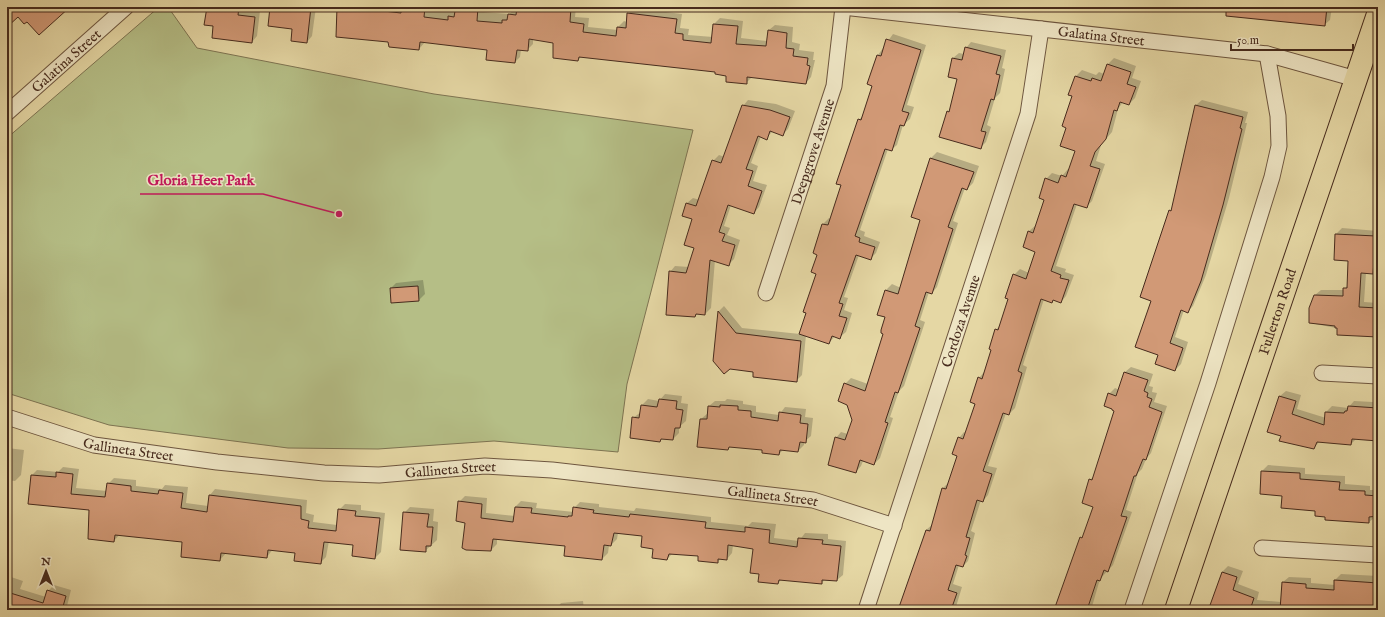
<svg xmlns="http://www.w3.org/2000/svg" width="1385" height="617" font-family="'IM FELL English',serif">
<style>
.green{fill:#b5be86;stroke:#7e7452}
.shadow{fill:#0003}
.building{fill:#d19976;stroke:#472b1d}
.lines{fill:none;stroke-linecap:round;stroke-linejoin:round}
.minor-casing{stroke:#6e563f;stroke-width:17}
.primary-casing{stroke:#472b1d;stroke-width:24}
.minor{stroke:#eee5c4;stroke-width:15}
.primary{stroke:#e5d7a4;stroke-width:22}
.labels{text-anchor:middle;stroke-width:3;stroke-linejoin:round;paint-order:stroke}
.street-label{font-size:14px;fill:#472b1d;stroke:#eee5c4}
.leader{fill:none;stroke:#c2185b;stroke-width:1.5}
.callout-dot{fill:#c2185b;stroke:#eee5c4;stroke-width:1.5}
.callout-label{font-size:15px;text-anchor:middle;font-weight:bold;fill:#c2185b;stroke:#eee5c4;stroke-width:3;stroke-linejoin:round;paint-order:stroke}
</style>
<rect width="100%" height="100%" fill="#e5d7a4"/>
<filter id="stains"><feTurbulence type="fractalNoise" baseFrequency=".005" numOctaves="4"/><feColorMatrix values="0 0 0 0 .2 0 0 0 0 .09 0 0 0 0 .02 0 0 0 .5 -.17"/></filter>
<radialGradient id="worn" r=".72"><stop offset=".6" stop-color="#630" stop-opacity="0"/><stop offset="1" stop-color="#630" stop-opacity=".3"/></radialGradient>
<polygon class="green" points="159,7 168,7 197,48 434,94 693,130 627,384 618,452 494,441 378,449 288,448 109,425 7,393 7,138"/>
<g class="shadow">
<polygon points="208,7 244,7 244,9 260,11 257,36 252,42 215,25"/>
<polygon points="271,7 316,7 312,36 307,42"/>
<polygon points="338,7 431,7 431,8 456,11 460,7 484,7 483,12 509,14 515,9 518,9 518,7 576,7 575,17 589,18 588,27 618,30 618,27 624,21 627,22 628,14 634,8 682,14 680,28 689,29 688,35 713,37 714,24 720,18 743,21 741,38 767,41 769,30 775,25 793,27 792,42 800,44 799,50 814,52 813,60 815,60 811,77 806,83 752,77 746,83 716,71 581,57 578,60 554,42 533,39 533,44 527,50 521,49 520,57 515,62 488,49 425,42 419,49 389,41"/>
<polygon points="1231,7 1332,7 1330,20 1324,25"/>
<polygon points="893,34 926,45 907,105 914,107 910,119 903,125 897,145 891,150 888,149 860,230 865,232 864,236 880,242 876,253 870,259 859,255 844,297 848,298 844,310 852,313 846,332 840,337 835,336 829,343 806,335 802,375 796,381 714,361 719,311 724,306 742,328 800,334 817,273 818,254 814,253 823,224 829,218 831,219 843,185 859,120 864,114 874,85 878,55"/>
<polygon points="971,42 1006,50 1002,68 1005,69 1000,93 995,98 987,125 991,127 986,142 980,148 948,112 951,109 958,78 953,58 959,53 964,54 966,48"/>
<polygon points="1114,58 1136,66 1132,78 1141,81 1135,98 1129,104 1123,102 1118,109 1112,132 1101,145 1096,161 1105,164 1092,201 1086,207 1077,204 1056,266 1066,269 1065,272 1074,275 1066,296 1061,302 1054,299 1052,302 1044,299 1023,365 1027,367 1015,408 1009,414 1006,413 988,466 997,468 988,495 983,501 981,500 971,531 975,533 968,561 963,566 959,565 953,584 962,587 955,610 899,610 926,530 933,524 943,488 949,482 958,456 959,438 964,432 966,433 976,403 979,378 984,372 992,349 996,330 1000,325 1009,298 1014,275 1020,269 1029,273 1037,251 1029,231 1035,226 1036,226 1045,199 1046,179 1052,173 1062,176 1068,169 1070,170 1077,150 1067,127 1073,96 1070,94 1076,76 1082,70 1096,75 1099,72 1104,74 1108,64"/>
<polygon points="748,100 776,104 795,111 788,129 782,135 773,131 766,138 761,136 751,163 758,166 753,181 767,185 759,207 754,213 731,205 724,226 730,228 727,235 740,240 734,259 728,265 715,260 711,308 705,314 698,313 695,316 670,272 675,266 689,267 696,247 694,219 683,215 687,203 693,198 700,200 713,161 719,155 725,157 743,106"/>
<polygon points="1202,100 1248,112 1245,123 1247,123 1229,198 1206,275 1193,306 1187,312 1184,310 1175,337 1188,342 1181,364 1175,370 1160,354 1152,300 1141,297 1170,211 1173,208 1196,105"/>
<polygon points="1378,137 1378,154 1376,154"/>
<polygon points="937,152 979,166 973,183 967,189 965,188 953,221 958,223 937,287 932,293 929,292 920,320 925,322 904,386 899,391 890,417 893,418 880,458 874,464 863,461 861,466 856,472 836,438 841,432 848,434 853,420 845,384 851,378 868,384 884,333 887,317 886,290 892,284 901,288 921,219 912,216 931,158"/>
<polygon points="1342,228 1378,231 1378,268 1373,273 1366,273 1364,302 1378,303 1378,336 1310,323 1315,295 1321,290 1344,290 1348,285 1349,260 1336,234"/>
<polygon points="423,280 425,294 419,300 391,288 396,283"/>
<polygon points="1131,367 1153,374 1149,386 1153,387 1152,392 1157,393 1154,402 1167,406 1151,453 1146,459 1142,469 1138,473 1126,510 1132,512 1113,565 1100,579 1091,610 1056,610 1081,538 1085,534 1094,507 1090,480 1094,476 1115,411 1109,394 1115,388 1120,390 1125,372"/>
<polygon points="1286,391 1301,395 1297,409 1326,418 1326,412 1332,406 1348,408 1354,401 1373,402 1378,397 1378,440 1357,438 1351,444 1320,441 1314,448 1282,435 1280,396"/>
<polygon points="665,394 682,396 681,403 688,404 686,421 679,427 679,433 673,439 663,438 660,441 633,418 641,412 642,405 648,399 659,401"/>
<polygon points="727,399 743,401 743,404 756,406 756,412 779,415 785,407 806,409 805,417 813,418 811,436 804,442 804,445 798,451 784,449 779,454 763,449 731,446 728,449 701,419 708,413 709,406 715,401 725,401"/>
<polygon points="7,448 24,450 21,475 15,481 7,480"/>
<polygon points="1268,465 1305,468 1305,474 1345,476 1345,484 1370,486 1370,490 1378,490 1378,515 1369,522 1326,516 1283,496 1262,471"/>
<polygon points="63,467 79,469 76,488 107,491 108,484 114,478 136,480 136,486 162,489 165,485 188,487 186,503 208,506 210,495 215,489 307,500 306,513 314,515 313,522 337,525 339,510 345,504 361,505 361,510 385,513 381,552 375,558 354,544 329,541 326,557 320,563 296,552 273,549 267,557 226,553 220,560 183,541 120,534 114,541 91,510 32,475 37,470 58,472"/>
<polygon points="465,496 487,498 486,513 515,516 515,507 521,501 537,503 536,508 574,512 574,508 580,502 599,504 599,507 634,511 636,508 711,517 711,522 748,526 752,522 776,524 774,538 799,541 805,533 828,534 828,539 846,541 843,575 837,580 825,579 822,583 782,579 778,583 760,573 754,548 733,545 732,553 727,559 721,558 718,562 699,555 673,553 667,559 643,535 618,533 617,539 611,545 609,545 608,553 602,559 566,545 497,538 497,544 491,550 466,522 459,502"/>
<polygon points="410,507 434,509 433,521 438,522 437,540 425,551 404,513"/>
<polygon points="1228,566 1243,571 1238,584 1259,592 1257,600 1281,602 1283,582 1289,577 1311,578 1311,583 1335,585 1335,580 1341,574 1378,576 1378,610 1220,610 1222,572"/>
<polygon points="8,576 23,581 20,589 46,597 48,591 54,585 71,590 66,610 7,610"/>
<polygon points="583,601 584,610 556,610 561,603"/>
<polygon points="105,607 114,610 102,610"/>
</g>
<g class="building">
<polygon points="7,7 70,7 39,35 27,22 24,24 18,17 7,27"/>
<polygon points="207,7 239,7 238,15 255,17 252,43 212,38 213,26 204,25"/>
<polygon points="270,7 311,7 307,43 291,41 292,29 268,26"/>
<polygon points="337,7 366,7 366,9 401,13 401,7 425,7 424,17 448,20 448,16 454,17 455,11 458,11 459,7 478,7 477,21 502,23 502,20 507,20 508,14 516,15 517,7 571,7 570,22 584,24 583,32 616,36 617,27 626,28 627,13 677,19 675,33 683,34 683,40 711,43 713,24 738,26 736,44 766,46 768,30 787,33 786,48 794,49 793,56 808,58 807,65 810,66 806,84 747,77 747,84 726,82 726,76 715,74 715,72 579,57 578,61 553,58 553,43 529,39 528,51 517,50 515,63 486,60 487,50 420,42 419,50 389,47 388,42 336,37"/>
<polygon points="1226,7 1327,7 1325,26 1226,16"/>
<polygon points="886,39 921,50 902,111 909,113 904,126 900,125 892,151 885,149 855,236 860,238 859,242 875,247 871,260 856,255 839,303 843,304 839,316 847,318 840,339 832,336 829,344 799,334 806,313 803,312 816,274 811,272 817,255 813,253 822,224 828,225 841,185 836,184 858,119 861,120 872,86 867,84 877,55 881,56"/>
<polygon points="965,47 1001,56 996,74 1000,75 994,100 991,99 981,131 986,132 981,149 939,137 947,111 949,112 957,79 948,77 952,58 962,60"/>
<polygon points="1107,64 1131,72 1127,84 1136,87 1129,105 1120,102 1117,111 1114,110 1106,139 1095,152 1090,166 1100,169 1087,208 1074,204 1051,271 1061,275 1060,278 1069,280 1061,303 1053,300 1052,303 1041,299 1018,371 1022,373 1009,415 1003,413 983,471 992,474 983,502 977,500 966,537 970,538 965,555 967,556 963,567 956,565 948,590 957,593 951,610 898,610 926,530 930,531 942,488 946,489 957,456 952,454 958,437 963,439 975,404 970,402 978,377 982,379 991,350 989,349 995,329 998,330 1008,299 1005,298 1013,274 1026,279 1035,252 1023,247 1028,231 1033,233 1044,200 1039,198 1045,178 1058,183 1061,175 1066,177 1075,151 1060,146 1066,128 1062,126 1072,96 1068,95 1075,76 1091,81 1092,78 1101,81"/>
<polygon points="742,105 770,110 790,117 783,136 770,131 767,140 758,136 746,169 753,171 748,186 762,191 754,214 728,205 719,232 725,234 722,241 735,245 729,266 710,260 705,315 696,314 695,317 666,315 669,271 686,273 694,248 684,245 692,219 682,216 686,203 696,206 712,160 721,163"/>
<polygon points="1195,105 1243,117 1240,128 1242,129 1223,205 1201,281 1188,313 1181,310 1170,343 1183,348 1175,371 1155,364 1158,355 1135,347 1151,301 1140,297 1169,210 1171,211"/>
<polygon points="930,158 974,172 967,190 962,188 948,227 953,229 932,294 926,292 915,326 920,328 898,393 895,392 885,422 888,423 874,465 860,460 856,473 828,465 835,437 845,440 852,420 847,405 838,401 844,383 865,391 883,334 881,333 881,330 885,317 877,315 885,290 898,294 920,220 911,217"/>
<polygon points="1335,234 1376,236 1373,274 1361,273 1359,307 1378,308 1378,337 1337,335 1337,328 1335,328 1335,326 1309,323 1309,308 1314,295 1343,296 1343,288 1347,288 1348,261 1334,260"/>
<polygon points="418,286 419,301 391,303 390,288"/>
<polygon points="718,311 736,333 801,341 797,382 753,377 753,372 730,369 724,374 713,361"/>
<polygon points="1124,372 1148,380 1144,391 1148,393 1147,397 1152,399 1149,407 1162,412 1146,460 1143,459 1136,476 1134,476 1121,516 1127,517 1108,572 1104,570 1100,581 1097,580 1087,610 1054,610 1080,537 1082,538 1093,507 1082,503 1089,479 1092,480 1114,411 1112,410 1112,409 1104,406 1108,393 1116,396"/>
<polygon points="1279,396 1296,401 1292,414 1324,425 1325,412 1344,413 1345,411 1347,411 1348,406 1378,408 1378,441 1352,439 1351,445 1317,442 1314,449 1279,441 1281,436 1267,432"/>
<polygon points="659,399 677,401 676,409 683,410 680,428 675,428 673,440 661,439 660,442 630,438 632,417 639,418 641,405 657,407"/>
<polygon points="720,405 738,406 738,410 751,411 751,417 778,421 779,412 801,415 800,423 808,424 806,443 800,442 798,452 780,450 779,455 762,453 762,450 729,447 728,450 697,447 700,419 707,419 708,406 720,407"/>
<polygon points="1261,471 1300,473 1300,479 1340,482 1339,490 1365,491 1365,495 1378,496 1378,516 1369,517 1369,523 1325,520 1325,517 1315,516 1315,511 1281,508 1282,496 1260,494"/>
<polygon points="56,472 73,474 71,494 105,497 107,483 131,486 131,491 158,494 159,490 183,493 181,508 207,512 209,495 301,506 301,519 309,521 308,528 336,531 338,509 356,511 355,516 380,518 375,559 352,556 353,545 324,542 321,564 294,561 295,553 268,550 267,558 221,553 220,561 181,557 182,542 115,535 114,542 88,539 89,510 28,504 31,475 56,477"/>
<polygon points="458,501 482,504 481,518 513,522 515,507 532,508 531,513 568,517 568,516 572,516 573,507 594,510 593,513 629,517 630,514 706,522 705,528 745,532 745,527 770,530 769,543 797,547 798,538 823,540 822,544 841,546 837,581 822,580 822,584 779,580 778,584 758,582 759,574 750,573 753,549 728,545 727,560 718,559 718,563 698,561 698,556 669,554 667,560 652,558 653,549 641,547 642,536 614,533 611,546 604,545 602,560 564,556 565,546 493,539 491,551 466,550 462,548 465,523 456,521"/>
<polygon points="403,512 429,514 427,527 433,527 431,546 426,546 426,552 400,550"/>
<polygon points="1222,572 1237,577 1233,590 1254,598 1250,610 1217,610 1209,608"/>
<polygon points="1334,580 1378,583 1378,610 1280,610 1282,582 1306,584 1306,588 1334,590"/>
<polygon points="47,590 66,596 62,610 7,610 7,592 43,603"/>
</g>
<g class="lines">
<defs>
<g id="minor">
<path id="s1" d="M 843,7 L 1267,54 L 1356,79"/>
<path id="s2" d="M 7,113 L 126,7"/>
<path id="s3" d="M 766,293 L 834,86 L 843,7"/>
<polyline points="1322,373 1378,376"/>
<path id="s4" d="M 7,417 L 94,445 L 217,462 L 324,473 L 379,475 L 485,466 L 552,470 L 813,500 L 894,526"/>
<polyline points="1262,548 1378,555"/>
<path id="s5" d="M 866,610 L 1028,114 L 1041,29"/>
<polyline points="1132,610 1208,383 1272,177 1279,146 1278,116 1267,54"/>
</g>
<g id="primary">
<path id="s6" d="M 1176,610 L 1378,14"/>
</g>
</defs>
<use href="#minor" class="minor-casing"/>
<use href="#primary" class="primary-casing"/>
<use href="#minor" class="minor"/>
<use href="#primary" class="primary"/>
</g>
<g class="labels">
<g class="street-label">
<text dy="5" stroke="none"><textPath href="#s1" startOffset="260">Galatina Street</textPath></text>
<text dy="5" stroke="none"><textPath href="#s2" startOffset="79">Galatina Street</textPath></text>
<text dy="5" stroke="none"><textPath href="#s3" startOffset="149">Deepgrove Avenue</textPath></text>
<text dy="5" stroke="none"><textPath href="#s6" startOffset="315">Fullerton Road</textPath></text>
<text dy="5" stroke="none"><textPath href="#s5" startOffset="304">Cordoza Avenue</textPath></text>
<text dy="5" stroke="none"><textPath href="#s4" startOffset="126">Gallineta Street</textPath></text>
<text dy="5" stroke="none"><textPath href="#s4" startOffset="450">Gallineta Street</textPath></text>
<text dy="5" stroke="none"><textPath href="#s4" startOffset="774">Gallineta Street</textPath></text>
</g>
</g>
<path class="leader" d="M339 214L263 194H140"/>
<circle class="callout-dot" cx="339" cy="214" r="4"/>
<g class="callout-label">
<text x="201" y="185">Gloria Heer Park</text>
</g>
<rect width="1385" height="617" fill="none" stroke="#e5d7a4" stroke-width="24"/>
<rect x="8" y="8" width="1369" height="601" fill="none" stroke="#472b1d" stroke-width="2"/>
<rect x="12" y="12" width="1361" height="593" fill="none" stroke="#472b1d"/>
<g transform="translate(46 571)" stroke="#eee5c4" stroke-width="3" paint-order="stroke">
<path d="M0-3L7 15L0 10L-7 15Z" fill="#472b1d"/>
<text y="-6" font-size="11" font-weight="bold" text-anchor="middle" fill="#472b1d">N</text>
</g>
<path d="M1231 44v6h122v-6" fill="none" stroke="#472b1d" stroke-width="2"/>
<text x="1237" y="44" font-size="12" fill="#472b1d" stroke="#eee5c4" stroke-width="3" paint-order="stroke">50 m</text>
<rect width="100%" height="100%" filter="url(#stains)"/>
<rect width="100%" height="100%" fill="url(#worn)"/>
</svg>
